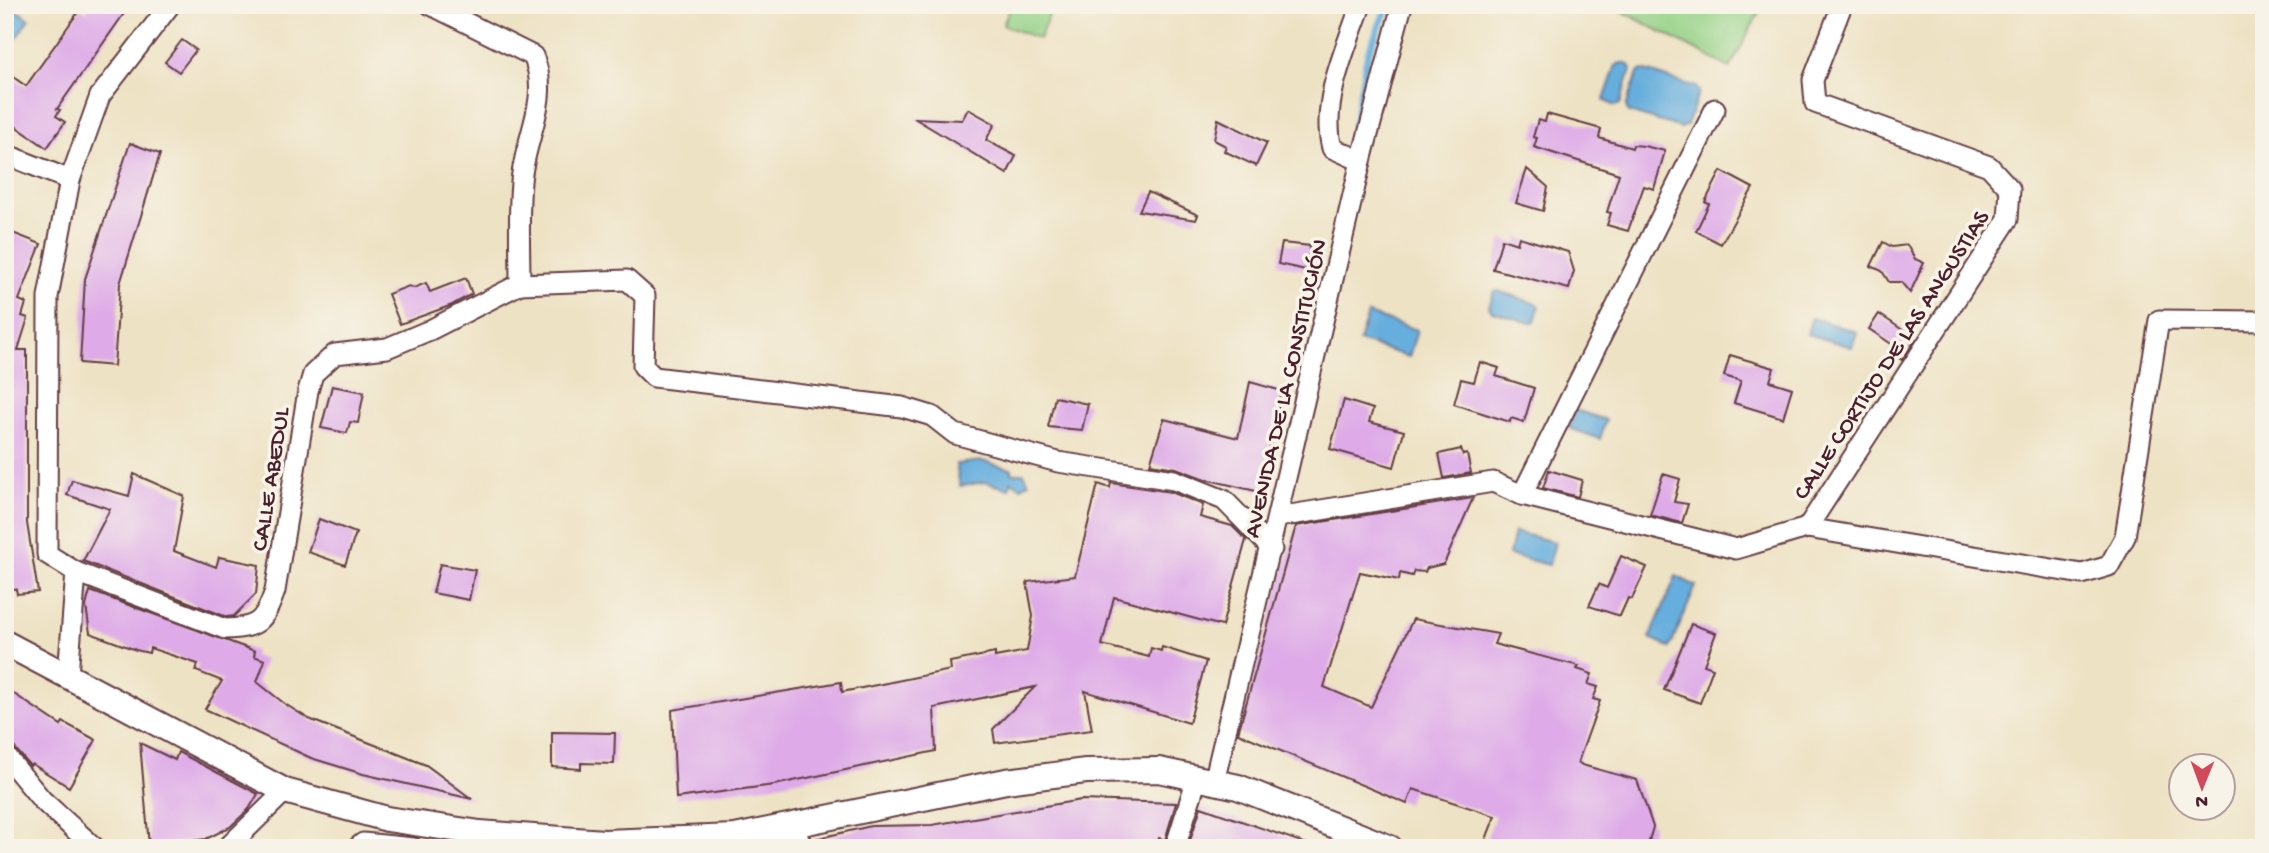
<svg xmlns="http://www.w3.org/2000/svg" width="2269" height="853" font-family="'Gochi Hand',sans-serif">
<style>
.green{fill:#96d288;stroke:#70785a;stroke-width:2}
.water{fill:#66aedd;stroke:#586684;stroke-width:2}
.lines{fill:none;stroke-linecap:round;stroke-linejoin:round}
.stream{stroke:#66aedd;stroke-width:7}
.building{fill:#deabe8}
.minor-casing{stroke:#633c42;stroke-width:23}
.tertiary-casing{stroke:#633c42;stroke-width:28}
.minor{stroke:#fff;stroke-width:19}
.tertiary{stroke:#fff;stroke-width:24}
.labels{text-anchor:middle;stroke-width:7;stroke-linejoin:round;paint-order:stroke}
.street-label{font-size:24px;fill:#4a1f2b;stroke:#f7f3e8}
</style>
<rect width="100%" height="100%" fill="#f7f3e8"/>
<filter id="ink" filterUnits="userSpaceOnUse"><feTurbulence type="fractalNoise" baseFrequency=".0143" numOctaves="2"/><feDisplacementMap in="SourceGraphic" scale="14" xChannelSelector="R" yChannelSelector="G"/><feConvolveMatrix kernelMatrix="1 2 1 2 8 2 1 2 1" color-interpolation-filters="sRGB"/></filter>
<filter id="wash" filterUnits="userSpaceOnUse"><feTurbulence type="fractalNoise" baseFrequency=".00686" numOctaves="4" result="noise"/><feDisplacementMap in="SourceGraphic" scale="28" xChannelSelector="R" yChannelSelector="G"/><feGaussianBlur stdDeviation="1.57" result="paint"/><feColorMatrix in="noise" values="0 0 0 0 0 0 0 0 0 0 0 0 0 0 0 0 0 1.4 0 .05"/><feComposite in="paint" operator="in"/></filter>
<g filter="url(#wash)">
<rect width="100%" height="100%" fill="#eee2c4"/>
<g class="green">
<polygon points="1011,5 1053,5 1039,39 1003,25"/>
<polygon points="1610,5 1763,5 1730,68"/>
</g>
<g class="water">
<polygon points="16,10 29,19 7,52 5,26"/>
<polygon points="1621,63 1629,65 1631,70 1620,104 1615,106 1604,100 1616,65"/>
<polygon points="1643,70 1696,87 1699,92 1687,125 1681,128 1629,112 1626,107 1638,73"/>
<polygon points="1498,291 1537,304 1539,307 1535,321 1530,323 1492,311 1489,307 1494,292"/>
<polygon points="1368,314 1417,330 1409,357 1359,341"/>
<polygon points="1812,318 1857,332 1852,347 1807,334"/>
<polygon points="1575,410 1606,420 1600,439 1569,428"/>
<polygon points="982,461 1012,469 1012,473 1024,473 1029,483 1021,487 1011,481 1009,489 985,482 960,486 956,464"/>
<polygon points="1514,532 1555,542 1549,565 1509,555"/>
<polygon points="1676,576 1696,586 1670,648 1650,638"/>
</g>
<g class="lines">
<polyline class="stream" points="1353,130 1368,53 1388,5"/>
</g>
<g id="blocks">
<g class="building">
<polygon points="91,5 130,5 57,109 60,110 56,116 65,122 47,148 5,119 5,88 13,77 26,86 81,8 87,12"/>
<polygon points="182,40 196,50 179,72 165,62"/>
<polygon points="968,109 995,124 986,140 1016,156 1007,174 914,118 962,120"/>
<polygon points="1547,114 1601,129 1599,138 1632,148 1633,145 1644,146 1665,151 1654,189 1644,186 1628,231 1607,225 1611,213 1607,212 1619,174 1534,147 1537,138 1533,137 1538,120 1545,122"/>
<polygon points="1218,119 1267,143 1256,166 1224,151 1226,146 1214,140"/>
<polygon points="130,143 160,154 120,284 114,366 80,363 85,279"/>
<polygon points="1527,169 1548,187 1543,211 1516,203"/>
<polygon points="1721,171 1753,188 1721,244 1696,231 1709,204 1705,202"/>
<polygon points="1148,192 1198,215 1196,220 1139,211"/>
<polygon points="5,230 41,244 19,300 26,303 22,316 28,318 18,350 27,350 27,523 38,592 17,594 16,589 5,588"/>
<polygon points="1519,237 1568,252 1574,271 1569,289 1493,269 1502,239 1517,244"/>
<polygon points="1883,242 1892,247 1907,245 1915,259 1924,263 1910,293 1901,282 1889,282 1882,271 1871,266"/>
<polygon points="1282,243 1310,246 1306,270 1278,264"/>
<polygon points="466,278 472,294 452,305 400,324 388,294 409,286 414,288 426,283 430,292"/>
<polygon points="1879,314 1916,339 1902,360 1889,351 1893,345 1869,329"/>
<polygon points="1730,355 1774,368 1770,381 1792,388 1783,418 1734,403 1741,381 1724,376"/>
<polygon points="1480,362 1499,368 1496,376 1534,388 1524,422 1511,418 1510,422 1454,404 1461,379 1474,382"/>
<polygon points="1250,382 1282,391 1260,492 1205,479 1176,468 1150,464 1164,419 1238,438"/>
<polygon points="332,386 364,392 358,423 350,422 347,433 321,428"/>
<polygon points="1055,397 1088,404 1082,430 1048,427"/>
<polygon points="1344,400 1373,409 1369,422 1404,431 1394,467 1330,449"/>
<polygon points="1461,449 1463,455 1467,454 1471,473 1444,478 1439,454"/>
<polygon points="1549,470 1582,480 1578,497 1543,488"/>
<polygon points="134,474 184,496 174,551 216,567 219,557 259,565 256,594 234,616 227,617 83,561 110,509 67,495 72,480 129,496"/>
<polygon points="1663,474 1680,479 1674,502 1688,504 1682,523 1650,515"/>
<polygon points="1111,483 1171,492 1203,505 1200,517 1232,526 1246,540 1222,626 1114,597 1102,645 1149,657 1151,648 1161,651 1162,647 1206,661 1189,723 1085,691 1092,730 995,743 993,729 1035,687 934,708 936,751 774,785 676,798 672,710 841,682 842,692 951,670 950,662 995,653 995,657 1027,651 1033,616 1027,582 1075,576 1098,484 1110,488"/>
<polygon points="1473,498 1444,564 1427,568 1425,572 1414,571 1412,576 1400,573 1399,580 1360,572 1324,687 1371,707 1413,619 1498,634 1494,644 1579,666 1577,669 1592,674 1588,684 1598,687 1593,699 1600,701 1578,762 1582,765 1637,780 1653,827 1647,848 1499,848 1485,842 1495,816 1413,789 1407,804 1238,733 1296,526"/>
<polygon points="319,519 356,533 345,565 308,552"/>
<polygon points="1621,556 1647,567 1632,599 1628,598 1620,616 1589,606 1599,584 1607,588"/>
<polygon points="440,564 475,570 469,600 433,593"/>
<polygon points="90,591 255,651 254,656 265,660 257,682 285,704 309,719 426,765 472,799 363,774 311,758 205,709 222,681 196,671 198,664 150,648 149,653 136,650 90,633 86,606"/>
<polygon points="1691,624 1716,633 1704,665 1713,668 1700,703 1664,690"/>
<polygon points="5,688 61,725 63,722 96,740 69,787 32,764 30,766 14,747 5,743"/>
<polygon points="552,732 615,733 614,764 581,763 581,769 552,767"/>
<polygon points="140,743 175,760 178,752 258,794 249,809 230,827 206,839 149,846"/>
<polygon points="1081,800 1176,803 1165,840 1159,838 1156,848 818,848 815,839 871,826 932,825"/>
<polygon points="1201,807 1310,845 1309,848 1188,847"/>
</g>
</g>
</g>
<g filter="url(#ink)">
<use href="#blocks" fill-opacity="0" stroke="#633c42" stroke-width="2"/>
<g class="lines">
<defs>
<g id="minor">
<path d="M 431,5 L 533,56 C 552,98 524,139 521,182 C 518,216 520,250 520,284"/>
<path d="M 1361,5 C 1346,48 1320,103 1332,148 L 1361,161"/>
<polyline points="1842,5 1813,80 1815,103 1989,166 2010,189 2008,219 1807,528 2082,574 2109,566 2125,537 2159,320 2264,321"/>
<polyline points="5,154 70,180"/>
<polyline points="1522,495 1715,109"/>
<polyline points="1278,517 1493,482 1522,495 1736,549 1807,528"/>
<path d="M 76,572 L 225,629 C 258,628 264,622 275,591 L 308,391 L 313,374 L 335,354 L 387,348 L 430,330 L 520,284 L 627,280 L 645,296 L 643,366 L 654,377 L 902,407 L 932,416 L 955,434 L 1058,462 L 1174,480 L 1224,500 L 1272,549"/>
<polyline points="68,675 76,572 47,554 48,297 70,180 100,96 170,5"/>
<polyline points="5,755 42,800 95,848"/>
<polyline points="1214,782 1361,161 1402,5"/>
<polyline points="796,827 799,841 806,848"/>
<polyline points="227,848 285,791"/>
<polyline points="357,848 363,843 413,848"/>
<polyline points="1175,848 1197,778"/>
</g>
<polyline id="tertiary" points="5,643 285,791 387,819 480,833 604,842 735,837 1006,781 1086,771 1159,770 1238,787 1390,848"/>
</defs>
<use href="#minor" class="minor-casing"/>
<use href="#tertiary" class="tertiary-casing"/>
<use href="#minor" class="minor"/>
<use href="#tertiary" class="tertiary"/>
</g>
</g>
<g class="labels">
<g class="street-label">
<text transform="translate(1890 354) rotate(-57)" y="8">CALLE CORTIJO DE LAS ANGUSTIAS</text>
<text transform="translate(1284 388) rotate(-77)" y="8">AVENIDA DE LA CONSTITUCIÓN</text>
<text transform="translate(269 479) rotate(-81)" y="8">CALLE ABEDUL</text>
</g>
</g>
<rect width="2269" height="853" fill="none" stroke="#f7f3e8" stroke-width="28"/>
<g transform="translate(2202 787) rotate(181)"><circle r="33" fill="#f7f3e8" stroke="#b29e9c" stroke-width="2"/>
<path d="M0-5L12 26L0 18L-12 26Z" fill="#d1495b"/>
<text y="-10" font-size="19" font-weight="bold" text-anchor="middle" fill="#4a1f2b">N</text>
</g>
</svg>
